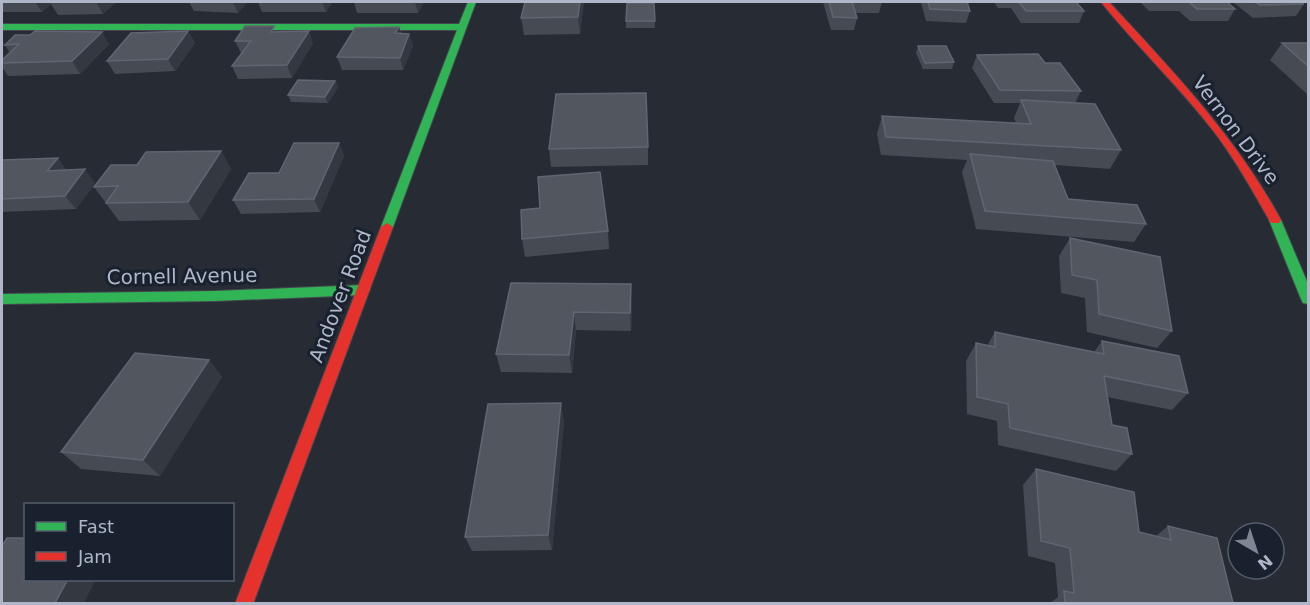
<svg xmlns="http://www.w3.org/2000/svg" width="1310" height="605" font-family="'DejaVu Sans',sans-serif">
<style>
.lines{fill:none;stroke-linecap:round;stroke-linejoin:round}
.fast-casing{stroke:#44474f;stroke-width:2}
.jam-casing{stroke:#44474f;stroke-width:2}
.fast{fill:#30b455;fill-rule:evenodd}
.jam{fill:#e5322d;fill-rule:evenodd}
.wall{fill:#464a53}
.shaded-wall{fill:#343941}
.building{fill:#51565f;stroke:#606570;stroke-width:1.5}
.labels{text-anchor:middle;stroke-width:6;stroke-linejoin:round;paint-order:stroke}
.street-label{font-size:20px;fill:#aeb6c7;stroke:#19212f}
</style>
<rect width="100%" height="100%" fill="#262b34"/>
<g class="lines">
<defs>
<g id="fast">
<polygon points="468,2 476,2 393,227 387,231 381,227 457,30 2,30 2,24 459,24"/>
<polygon points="1275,216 1281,220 1308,284 1308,304 1303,303 1301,299 1269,220"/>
<polygon points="363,285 370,290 363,295 215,301 2,304 2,294 215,291"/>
</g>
<g id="jam">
<path d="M 1101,2 L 1109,2 C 1173,71 1236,137 1281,220 L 1279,223 L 1271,223 C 1253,192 1237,162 1215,133 C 1180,87 1137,47 1101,2 Z"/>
<polygon points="387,223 393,227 253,604 235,604 381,227"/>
</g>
</defs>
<use href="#fast" class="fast-casing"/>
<use href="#jam" class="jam-casing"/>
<use href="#fast" class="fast"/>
<use href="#jam" class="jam"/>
</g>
<g class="wall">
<polygon points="2,2 116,2 103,14 58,15 51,4 42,12 2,12"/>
<polygon points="189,2 247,2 238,13 194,11"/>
<polygon points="258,2 333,2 326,12 262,12"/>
<polygon points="354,2 424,2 418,13 357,13"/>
<polygon points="584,2 580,34 524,35 521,18"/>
<polygon points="823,2 882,2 879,13 855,13 857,18 854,30 831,30"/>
<polygon points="921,2 967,2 970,11 966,23 926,21"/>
<polygon points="994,2 1076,2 1084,11 1079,23 1021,23 1011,8 998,8"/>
<polygon points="1140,2 1227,2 1235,9 1228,21 1190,21 1179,11 1149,11"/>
<polygon points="1235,2 1300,2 1304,4 1296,16 1253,18 1234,3"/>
<polygon points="654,3 655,28 626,28 626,21"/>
<polygon points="399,27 401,33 409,34 413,46 403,70 342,70 337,57"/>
<polygon points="188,31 195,43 175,71 115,74 107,61"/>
<polygon points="276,32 313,43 292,78 238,79 232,66 242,53 241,53 235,41"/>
<polygon points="15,35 109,44 80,74 8,76 2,67 2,60 10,53 5,45"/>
<polygon points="1282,43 1308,43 1308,95 1270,60"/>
<polygon points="918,46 954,62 952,69 923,69 916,53"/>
<polygon points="977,55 1045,63 1081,91 1075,103 1121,150 1110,169 1055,165 1068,199 1146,224 1134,242 976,229 962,172 967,160 881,155 877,134 882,116 1016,123 1014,118 1020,103 994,103 972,68"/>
<polygon points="335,81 338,87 328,103 291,102 288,95"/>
<polygon points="339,143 344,156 320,212 241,214 233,200 279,173"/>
<polygon points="648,147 648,165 551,167 549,149"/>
<polygon points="221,151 231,169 200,220 119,221 94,187 137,165"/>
<polygon points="2,160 66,170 95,183 76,209 2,212"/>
<polygon points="608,231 609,249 525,257 522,239"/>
<polygon points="1070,238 1172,331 1157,348 1087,332 1085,298 1061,293 1059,256"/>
<polygon points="511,283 632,302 631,331 576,330 572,373 501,372 496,354"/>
<polygon points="995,332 1094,352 1102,341 1188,393 1172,410 1107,397 1112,425 1132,454 1116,471 998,445 997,421 967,414 966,361 976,343 987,346"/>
<polygon points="209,360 222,377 160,476 81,469 61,452"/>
<polygon points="564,420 552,550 472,551 465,537"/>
<polygon points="1036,469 1139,532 1156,536 1168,526 1233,603 1050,603 1058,597 1055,563 1028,556 1023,485"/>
</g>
<g class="shaded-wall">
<polygon points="35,2 54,2 50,2 51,4 42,12"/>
<polygon points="96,2 116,2 103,14"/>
<polygon points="233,2 247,2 238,13"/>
<polygon points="322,2 333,2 326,12"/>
<polygon points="415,2 424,2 418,13"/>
<polygon points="580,2 584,2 580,34 578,17"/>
<polygon points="399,27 402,40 395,33"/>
<polygon points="188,31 195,43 175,71 168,59"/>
<polygon points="309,31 313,43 292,78 287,65"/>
<polygon points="102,32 109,44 80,74 72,61"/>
<polygon points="409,34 413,46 403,70 400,58"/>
<polygon points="2,39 5,44 2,47"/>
<polygon points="335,81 338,87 328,103 325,97"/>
<polygon points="339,143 344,156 320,212 314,199"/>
<polygon points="221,151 231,169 200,220 188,202"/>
<polygon points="58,158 68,172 47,171"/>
<polygon points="85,169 95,183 76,209 65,196"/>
<polygon points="631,284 632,302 631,331 630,313"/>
<polygon points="574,312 576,330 572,373 569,355"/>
<polygon points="209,360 222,377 160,476 143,460"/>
<polygon points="561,403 564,420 552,550 548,535"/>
<polygon points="68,579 96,579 84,603 55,603"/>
</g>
<g class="building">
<polygon points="525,2 580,2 578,17 521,18"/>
<polygon points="829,2 852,2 857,18 833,17"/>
<polygon points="928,2 967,2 970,11 930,9"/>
<polygon points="1019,2 1076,2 1084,11 1026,11"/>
<polygon points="1189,2 1227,2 1235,9 1197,9"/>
<polygon points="1255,2 1300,2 1304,4 1260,5"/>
<polygon points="627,3 654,3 655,21 626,21"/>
<polygon points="245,26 274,26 271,32 309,31 287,65 232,66 251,41 235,41"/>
<polygon points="399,27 395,33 409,34 400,58 337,57 355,28"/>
<polygon points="35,31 102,32 72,61 2,63 2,60 19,44 5,45 15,35 30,35"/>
<polygon points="188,31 168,59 107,61 131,33"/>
<polygon points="1282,43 1308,43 1308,66"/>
<polygon points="918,46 946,46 954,62 925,63"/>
<polygon points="1038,54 1045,63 1060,63 1081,91 1000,90 977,55"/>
<polygon points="298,80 335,81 325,97 288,95"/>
<polygon points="646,93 648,147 549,149 556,94"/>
<polygon points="1021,100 1095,104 1121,150 886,137 882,116 1031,124"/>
<polygon points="294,143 339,143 314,199 233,200 249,173 279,173"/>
<polygon points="221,151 188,202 106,203 118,186 94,187 111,165 137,165 146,152"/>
<polygon points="970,154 1053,161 1068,199 1137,205 1146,224 985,211"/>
<polygon points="58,158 47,171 85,169 65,196 2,199 2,160"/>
<polygon points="600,172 608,231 522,239 521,210 540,208 538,177"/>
<polygon points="1070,238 1160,257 1172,331 1099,314 1097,280 1072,275"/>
<polygon points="511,283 631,284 630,313 574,312 569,355 496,354"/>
<polygon points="995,332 1104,354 1102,341 1179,356 1188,393 1104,376 1112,425 1127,428 1132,454 1010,428 1008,404 977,397 976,343 995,347"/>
<polygon points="135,353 209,360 143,460 61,452"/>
<polygon points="561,403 548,535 465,537 488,404"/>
<polygon points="1036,469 1134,492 1139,532 1171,540 1168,526 1217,538 1233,603 1065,603 1064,591 1074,593 1070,548 1041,541"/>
<polygon points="7,538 26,538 26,579 68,579 55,603 2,603 2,546"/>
</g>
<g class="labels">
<g class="street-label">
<text transform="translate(1236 130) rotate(53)" y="7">Vernon Drive</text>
<text transform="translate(182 276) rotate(-1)" y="7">Cornell Avenue</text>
<text transform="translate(340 296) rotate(-69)" y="7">Andover Road</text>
</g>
</g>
<rect width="1310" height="605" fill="none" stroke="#aeb6c7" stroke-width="6"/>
<rect x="24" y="503" width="210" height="78" fill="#19212f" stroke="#555d6c" stroke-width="1.5"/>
<rect x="36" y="522" width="30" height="9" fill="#30b455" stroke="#555d6c" stroke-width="1.5"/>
<text x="78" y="533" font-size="18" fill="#aeb6c7">Fast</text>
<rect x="36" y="552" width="30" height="9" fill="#e5322d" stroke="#555d6c" stroke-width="1.5"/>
<text x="78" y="563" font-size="18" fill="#aeb6c7">Jam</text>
<g transform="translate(1256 551) rotate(141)"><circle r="28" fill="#19212f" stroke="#555d6c" stroke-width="1.5"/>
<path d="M0-4.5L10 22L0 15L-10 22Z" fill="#7e8594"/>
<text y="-9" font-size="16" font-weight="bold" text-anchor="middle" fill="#aeb6c7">N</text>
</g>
</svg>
